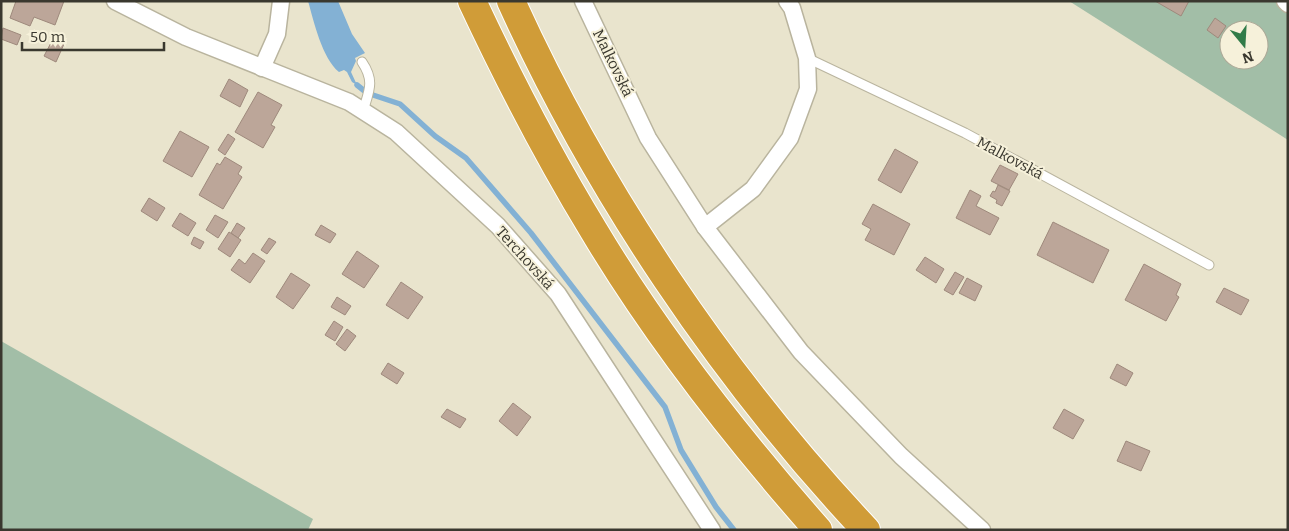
<svg xmlns="http://www.w3.org/2000/svg" width="1289" height="531" font-family="Bitter,serif">
<style>
.green{fill:#a2bea7;fill-rule:evenodd}
.water{fill:#83b1d4}
.lines{fill:none;stroke-linecap:round;stroke-linejoin:round}
.stream{stroke:#83b1d4;stroke-width:5.5}
.building{fill:#bca699;stroke:#9e897c}
.service-casing{stroke:#b9b49e;stroke-width:11}
.minor-casing{stroke:#b9b49e;stroke-width:19}
.motorway-casing{stroke:#fff;stroke-width:30}
.service{stroke:#fff;stroke-width:9}
.minor{stroke:#fff;stroke-width:16}
.motorway{stroke:#d09c38;stroke-width:28}
.labels{text-anchor:middle;stroke-width:4;stroke-linejoin:round;paint-order:stroke}
.street-label{font-size:15px;fill:#3a382f;stroke:#f6f1da}
</style>
<rect width="100%" height="100%" fill="#e9e4cd"/>
<g class="green">
<path d="M 1069,1 L 1288,1 L 1288,140 ZM 1229,30 L 1259,30 L 1259,60 L 1229,60 Z"/>
<polygon points="1,341 313,519 308,530 1,530"/>
</g>
<path class="water" d="M 308,1 L 338,1 L 352,34 L 365,53 L 355,58 L 356,61 L 351,72 L 357,85 L 352,82 L 347,72 L 344,70 L 339,72 C 322,58 314,22 308,1 Z"/>
<g class="lines">
<polyline class="stream" points="357,85 367,93 400,104 435,136 466,158 531,233 665,407 681,450 716,507 734,530"/>
</g>
<g class="building">
<polygon points="16,1 64,1 55,25 34,17 30,26 10,18"/>
<polygon points="1155,1 1189,1 1181,16"/>
<polygon points="1215,18 1226,26 1218,38 1207,30"/>
<polygon points="3,28 21,35 17,45 1,39"/>
<polygon points="53,39 64,44 56,62 44,56"/>
<polygon points="1259,46 1265,51 1259,61 1257,60 1259,60"/>
<polygon points="229,79 248,90 240,107 220,96"/>
<polygon points="258,92 282,105 271,125 275,127 263,148 235,132"/>
<polygon points="180,131 209,147 192,177 163,161"/>
<polygon points="228,134 235,139 225,155 218,150"/>
<polygon points="895,149 918,162 901,193 878,180"/>
<polygon points="225,157 242,167 238,174 242,177 223,209 199,195 217,163 220,165"/>
<polygon points="1000,165 1018,174 1009,190 991,181"/>
<polygon points="998,185 1010,191 1002,206 996,203 997,200 990,196 993,191 995,192"/>
<polygon points="970,190 981,196 976,206 999,218 990,235 956,218"/>
<polygon points="149,198 165,208 157,221 141,211"/>
<polygon points="873,204 910,224 894,255 865,240 871,229 862,224"/>
<polygon points="180,213 196,223 188,236 172,226"/>
<polygon points="215,215 228,222 218,238 206,230"/>
<polygon points="1053,222 1109,250 1093,283 1037,255"/>
<polygon points="237,223 245,228 238,238 231,233"/>
<polygon points="321,225 336,234 330,243 315,235"/>
<polygon points="229,232 241,240 230,257 218,249"/>
<polygon points="194,237 204,242 200,249 191,244"/>
<polygon points="269,238 276,242 267,254 261,250"/>
<polygon points="357,251 379,266 364,288 342,274"/>
<polygon points="253,253 265,261 250,283 231,270 239,259 245,264"/>
<polygon points="925,257 944,269 936,283 916,270"/>
<polygon points="1144,264 1181,284 1176,295 1179,297 1166,321 1125,300"/>
<polygon points="955,272 964,277 953,295 944,290"/>
<polygon points="291,273 310,285 293,309 276,297"/>
<polygon points="967,278 982,286 975,301 959,293"/>
<polygon points="401,282 423,297 408,319 386,305"/>
<polygon points="1224,288 1249,300 1241,315 1216,302"/>
<polygon points="337,297 351,306 345,315 331,307"/>
<polygon points="334,321 343,327 335,341 325,335"/>
<polygon points="347,329 356,336 345,351 336,344"/>
<polygon points="388,363 404,373 397,384 381,374"/>
<polygon points="1117,364 1133,373 1126,386 1110,378"/>
<polygon points="513,403 531,417 517,436 499,421"/>
<polygon points="447,409 466,419 460,428 441,417"/>
<polygon points="1064,409 1084,420 1073,439 1053,428"/>
<polygon points="1126,441 1150,451 1141,471 1117,461"/>
</g>
<g class="lines">
<defs>
<g id="service">
<polyline points="807,58 965,133 1209,265"/>
<path d="M 362,62 C 375,81 369,91 363,111"/>
</g>
<g id="minor">
<polyline points="115,1 186,37 349,102 396,132 498,226 558,294 712,530"/>
<polyline points="583,1 648,138 705,227 801,352 901,456 982,530"/>
<polyline points="1285,1 1288,4"/>
<polyline points="262,68 277,34 281,1"/>
<polyline points="705,227 753,189 790,138 808,89 807,58 792,8 787,1"/>
</g>
<g id="motorway">
<path d="M 472,1 C 509,80 549,157 594,231 C 658,338 736,437 818,530"/>
<path d="M 511,1 C 597,191 723,378 866,530"/>
</g>
</defs>
<use href="#service" class="service-casing"/>
<use href="#minor" class="minor-casing"/>
<use href="#motorway" class="motorway-casing"/>
<use href="#service" class="service"/>
<use href="#minor" class="minor"/>
<use href="#motorway" class="motorway"/>
</g>
<g class="labels">
<g class="street-label">
<text transform="translate(613 63) rotate(64)" y="5">Malkovská</text>
<text transform="translate(1010 158) rotate(28)" y="5">Malkovská</text>
<text transform="translate(525 258) rotate(48)" y="5">Terchovská</text>
</g>
</g>
<rect width="1289" height="531" fill="none" stroke="#3a382f" stroke-width="5"/>
<g transform="translate(1244 45) rotate(162)"><circle r="24" fill="#f6f1da" stroke="#aba796"/>
<path d="M0-4L9 19L0 12L-9 19Z" fill="#327c49"/>
<text y="-8" font-size="14" font-weight="bold" text-anchor="middle" fill="#3a382f">N</text>
</g>
<path d="M22 42v8h142v-8" fill="none" stroke="#3a382f" stroke-width="2.5"/>
<text x="30" y="42" font-size="15" fill="#3a382f" stroke="#f6f1da" stroke-width="4" paint-order="stroke">50 m</text>
</svg>
